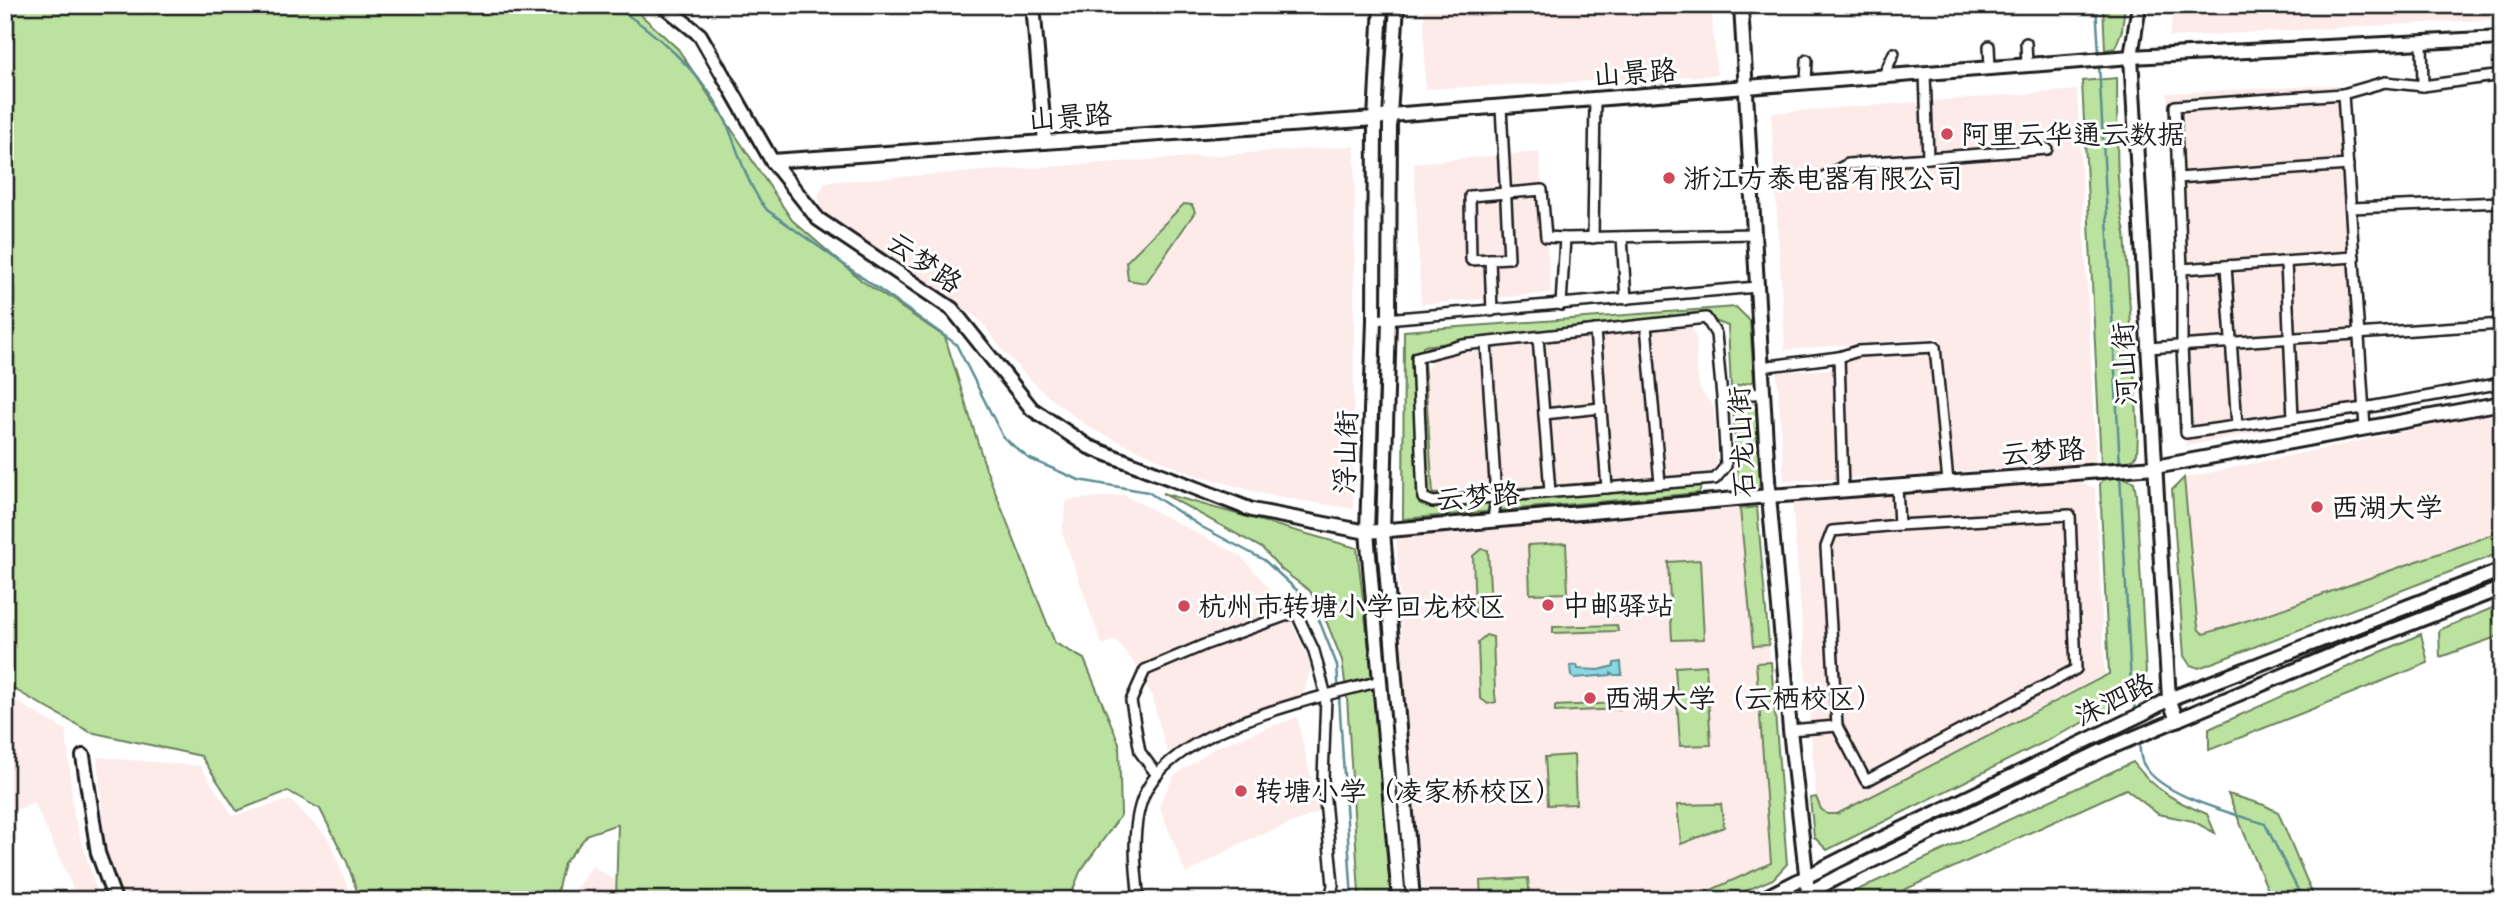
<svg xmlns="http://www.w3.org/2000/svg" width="2507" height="905" font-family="Mynerve,'LXGW WenKai TC',sans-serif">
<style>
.built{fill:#fdebe9}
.green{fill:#bbe39f;stroke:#6c805e;stroke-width:2}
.water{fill:#88d8e4;stroke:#5d8d94;stroke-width:2}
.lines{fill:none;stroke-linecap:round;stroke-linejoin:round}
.stream{stroke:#5d8d94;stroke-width:2.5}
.street-casing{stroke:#1c1c1c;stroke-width:14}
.secondary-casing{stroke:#1c1c1c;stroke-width:18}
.street{stroke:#fff;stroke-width:9}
.secondary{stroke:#fff;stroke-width:12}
.poi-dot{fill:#d1495b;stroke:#fff;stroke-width:2.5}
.labels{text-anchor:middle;stroke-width:6;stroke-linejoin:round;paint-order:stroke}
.street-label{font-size:28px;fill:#1c1c1c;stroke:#fff}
.poi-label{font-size:28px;fill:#1c1c1c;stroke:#fff;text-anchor:start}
</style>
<rect width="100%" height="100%" fill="#fff"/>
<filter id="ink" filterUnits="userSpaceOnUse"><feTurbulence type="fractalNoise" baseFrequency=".0143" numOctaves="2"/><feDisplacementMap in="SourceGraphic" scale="14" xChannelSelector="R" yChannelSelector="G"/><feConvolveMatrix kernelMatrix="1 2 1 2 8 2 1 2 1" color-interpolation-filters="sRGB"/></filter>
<g filter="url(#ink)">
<g class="built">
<polygon points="1424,5 1711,5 1717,75 1425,89"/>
<polygon points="2175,5 2502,5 2502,19 2169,37"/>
<polygon points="2337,85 2360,400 2349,415 2186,446 2167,93"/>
<polygon points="2077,90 2096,463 1950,472 1939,337 1785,350 1771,113"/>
<polygon points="1355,146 1353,509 1263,494 1189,473 1092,429 1046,395 1004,352 980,320 822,211 818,196 825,182"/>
<polygon points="1539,152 1551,293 1421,304 1414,163"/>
<polygon points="1690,323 1697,340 1696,365 1700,389 1714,408 1717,464 1710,474 1433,494 1425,374 1433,357"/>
<polygon points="1935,347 1942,474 1784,481 1777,372 1835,369 1858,351"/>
<polygon points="2502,411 2502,531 2215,633 2204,634 2199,630 2184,478"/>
<polygon points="2073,481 2095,488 2105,674 1837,814 1827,815 1821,809 1816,797 1792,500"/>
<polygon points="1124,495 1241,556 1268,587 1293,625 1311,666 1304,693 1167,752 1151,694 1135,664 1116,640 1102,645 1062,532 1067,500"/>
<polygon points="1757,507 1787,864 1781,873 1773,879 1725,900 1424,900 1408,744 1396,537"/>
<polygon points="5,695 66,730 74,817 99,898 78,899 34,802 5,815"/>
<polygon points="1297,717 1319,812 1241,843 1186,874 1159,805 1174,776 1216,747"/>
<polygon points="97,757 200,766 233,816 290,800 328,838 353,900 125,900 106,849"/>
<polygon points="592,866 616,881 620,900 568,900"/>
</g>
<g class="green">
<polygon points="5,5 630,5 678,49 792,220 862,281 945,337 986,469 1055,643 1084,659 1119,743 1121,815 1080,872 1069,900 616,900 618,824 588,834 564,863 555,900 360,900 347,862 320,809 288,791 237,811 201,756 90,732 5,684"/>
<polygon points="2103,5 2125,5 2122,30 2115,48 2105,50"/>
<path d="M 2117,78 C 2118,129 2114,183 2125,233 L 2138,433 L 2137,454 L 2131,461 L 2101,464 L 2082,81 Z"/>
<polygon points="1184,204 1192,205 1195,212 1146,283 1128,280 1126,262"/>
<polygon points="1736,307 1750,321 1754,381 1731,388 1728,326 1702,316 1423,346 1433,494 1704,475 1699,493 1403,519 1404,331"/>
<polygon points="1733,404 1756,404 1760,486 1738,489"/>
<polygon points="2115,477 2125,478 2134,482 2136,494 2147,691 1827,850 1814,837 1810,798 1816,797 1821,809 1827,814 1837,814 2109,674 2100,484 2103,480"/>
<polygon points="2184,478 2197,620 2199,630 2204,634 2265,615 2502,531 2502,552 2199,668 2190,665 2184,656 2172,490"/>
<polygon points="1162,493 1357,548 1372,675 1391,900 1357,900 1359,894 1347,697 1342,660 1327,623 1310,591 1282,570 1262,548"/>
<polygon points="1757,507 1769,645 1753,646 1740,509"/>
<polygon points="1566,543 1568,593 1530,594 1528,545"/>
<polygon points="1481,549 1488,550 1491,607 1491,615 1483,618 1475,612 1473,556"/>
<polygon points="1700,560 1704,639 1672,640 1668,562"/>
<polygon points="2502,604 2502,635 2440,657 2439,630"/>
<polygon points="1617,625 1618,631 1553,633 1553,627"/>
<polygon points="2421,634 2428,663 2209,750 2209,729"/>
<polygon points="1486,635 1493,637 1495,694 1496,702 1488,704 1480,698 1478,642"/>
<polygon points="1771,662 1787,864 1773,879 1725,900 1689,900 1771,863 1756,663"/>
<polygon points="1706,665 1711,745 1680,746 1675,667"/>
<polygon points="1619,703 1620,709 1555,712 1555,706"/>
<polygon points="1574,755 1576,804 1548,805 1545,757"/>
<path d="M 2133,762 C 2155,790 2174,801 2207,814 L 2215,833 L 2193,821 L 2158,814 L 2126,789 L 1882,900 L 1836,900 Z"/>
<polygon points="2228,794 2264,805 2278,812 2315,900 2272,900"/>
<polygon points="1721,804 1724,827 1681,844 1677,805"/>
<polygon points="1528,878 1530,899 1481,900 1480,881"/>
</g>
<polygon class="water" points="1621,662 1622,675 1614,675 1611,673 1611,675 1574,678 1571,676 1570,666 1577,665 1578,669 1599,670 1614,666 1614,663"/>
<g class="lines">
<g class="stream">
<path d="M 611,5 C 651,27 704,75 724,117 C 738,148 745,183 767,210 L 956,344 L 1003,437 L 1028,458 L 1079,480 L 1148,492 L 1202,527 L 1264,560 L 1313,605 L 1337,665 L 1352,900"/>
<polyline points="2096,5 2099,54"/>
<polyline points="2099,64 2120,467"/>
<polyline points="2120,473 2131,684 2135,711"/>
<path d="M 2139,739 C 2140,747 2139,758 2144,765 C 2161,796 2232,813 2265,824 L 2303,900"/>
</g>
<defs>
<g id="street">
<polyline points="2026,43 2027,65"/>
<polyline points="1989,46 1990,68"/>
<polyline points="1883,77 1894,53"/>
<polyline points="1806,83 1807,60"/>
<polyline points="2423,86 2502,75"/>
<polyline points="1928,158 2047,149"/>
<polyline points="2178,178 2175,106 2343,94"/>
<polyline points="1814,182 1848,164 1928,158 1925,73"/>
<polyline points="2351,208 2502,202"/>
<polyline points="1622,237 1626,299"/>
<polyline points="1593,238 1595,99"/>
<polyline points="2354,257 2182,269 2182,346 2186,433 2364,408 2502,383"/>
<polyline points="1490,259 1471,260 1470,196 1542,190 1546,237 1565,238 1754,234"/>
<polyline points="2286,262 2293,418"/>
<polyline points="2226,266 2237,426"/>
<polyline points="2182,269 2178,178 2348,165"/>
<polyline points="1561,305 1565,238"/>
<polyline points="1492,311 1490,259 1509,258 1501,107"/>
<polyline points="1374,320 1757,287"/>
<polyline points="1646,325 1660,483"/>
<polyline points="1595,330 1607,488"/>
<polyline points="1538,337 1550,492"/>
<polyline points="1486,343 1496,497 1493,520"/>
<polyline points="2148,348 2502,324"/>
<polyline points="1839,357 1858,351 1935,347 1948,482"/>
<polyline points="1761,367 1839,357 1843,490"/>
<polyline points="1722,397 1716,334 1706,318 1463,345 1417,357 1423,498 1433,502 1715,479 1726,466 1722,397 1763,393"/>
<polyline points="1544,414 1601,408"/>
<polyline points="2365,428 2343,94 2385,82 2423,86 2422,42"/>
<polyline points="1897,486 1899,525"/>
<polygon points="2070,515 2076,669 1866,781 1837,726 1826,547 1832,531 1899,525"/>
<polyline points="1790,730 1837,726"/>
<polyline points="1157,775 1140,752 1131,701 1145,670 1204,645 1296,612 1314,651 1326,696 1323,779 1333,885 1330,900"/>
<path d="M 1139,900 C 1135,866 1130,820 1147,789 C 1181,726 1314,699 1380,681"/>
</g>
<g id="secondary">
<polyline points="663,5 700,35 772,161 818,219 952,309 1032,409 1089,447 1252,510 1367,532 1769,496 2155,467 2502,403"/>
<polyline points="1033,5 1045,142"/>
<polyline points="1381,5 1375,119 1374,320 1367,532 1399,900"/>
<polyline points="1397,5 1390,115 1389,320 1383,531 1413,900"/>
<polyline points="1741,5 1769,496 1790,730 1809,900"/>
<polyline points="2139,5 2131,57 2169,699 2177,720"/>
<polyline points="772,161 1375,119 1390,115 2131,57 2502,38"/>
<polyline points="83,756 98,853 115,900"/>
<polyline points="1760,900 1877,841 2144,713 2169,699 2502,570"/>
<polyline points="1795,900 1836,878 2102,751 2358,644 2502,588"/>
</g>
</defs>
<use href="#street" class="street-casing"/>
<use href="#secondary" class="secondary-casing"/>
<use href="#street" class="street"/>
<use href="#secondary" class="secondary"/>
</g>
</g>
<g class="poi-dot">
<circle cx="1947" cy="134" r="7"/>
<circle cx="1669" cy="178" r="7"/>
<circle cx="2317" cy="507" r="7"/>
<circle cx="1548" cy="605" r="7"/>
<circle cx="1184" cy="606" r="7"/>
<circle cx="1590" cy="698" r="7"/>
<circle cx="1241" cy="791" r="7"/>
</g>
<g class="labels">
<g class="street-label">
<text transform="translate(1635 72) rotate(-4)" y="10">山景路</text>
<text transform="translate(1070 116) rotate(-4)" y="10">山景路</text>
<text transform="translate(925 262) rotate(35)" y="10">云梦路</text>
<text transform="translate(2124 364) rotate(-93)" y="10">河山街</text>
<text transform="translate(1741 442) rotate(-93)" y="10">石龙山街</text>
<text transform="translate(2043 451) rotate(-4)" y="10">云梦路</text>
<text transform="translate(1345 452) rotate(-88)" y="10">浮山街</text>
<text transform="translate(1478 496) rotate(-5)" y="10">云梦路</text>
<text transform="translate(2114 699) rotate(-26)" y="10">洙泗路</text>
</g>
<g class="poi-label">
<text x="1961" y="144">阿里云华通云数据</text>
<text x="1683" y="188">浙江方泰电器有限公司</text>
<text x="2331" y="517">西湖大学</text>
<text x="1562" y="615">中邮驿站</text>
<text x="1198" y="616">杭州市转塘小学回龙校区</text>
<text x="1604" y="708">西湖大学（云栖校区）</text>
<text x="1255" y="801">转塘小学（凌家桥校区）</text>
</g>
</g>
<rect width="2507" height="905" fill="none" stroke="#fff" stroke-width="28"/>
<rect x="14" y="14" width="2479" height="877" fill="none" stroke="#1c1c1c" stroke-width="2.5" filter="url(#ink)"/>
</svg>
